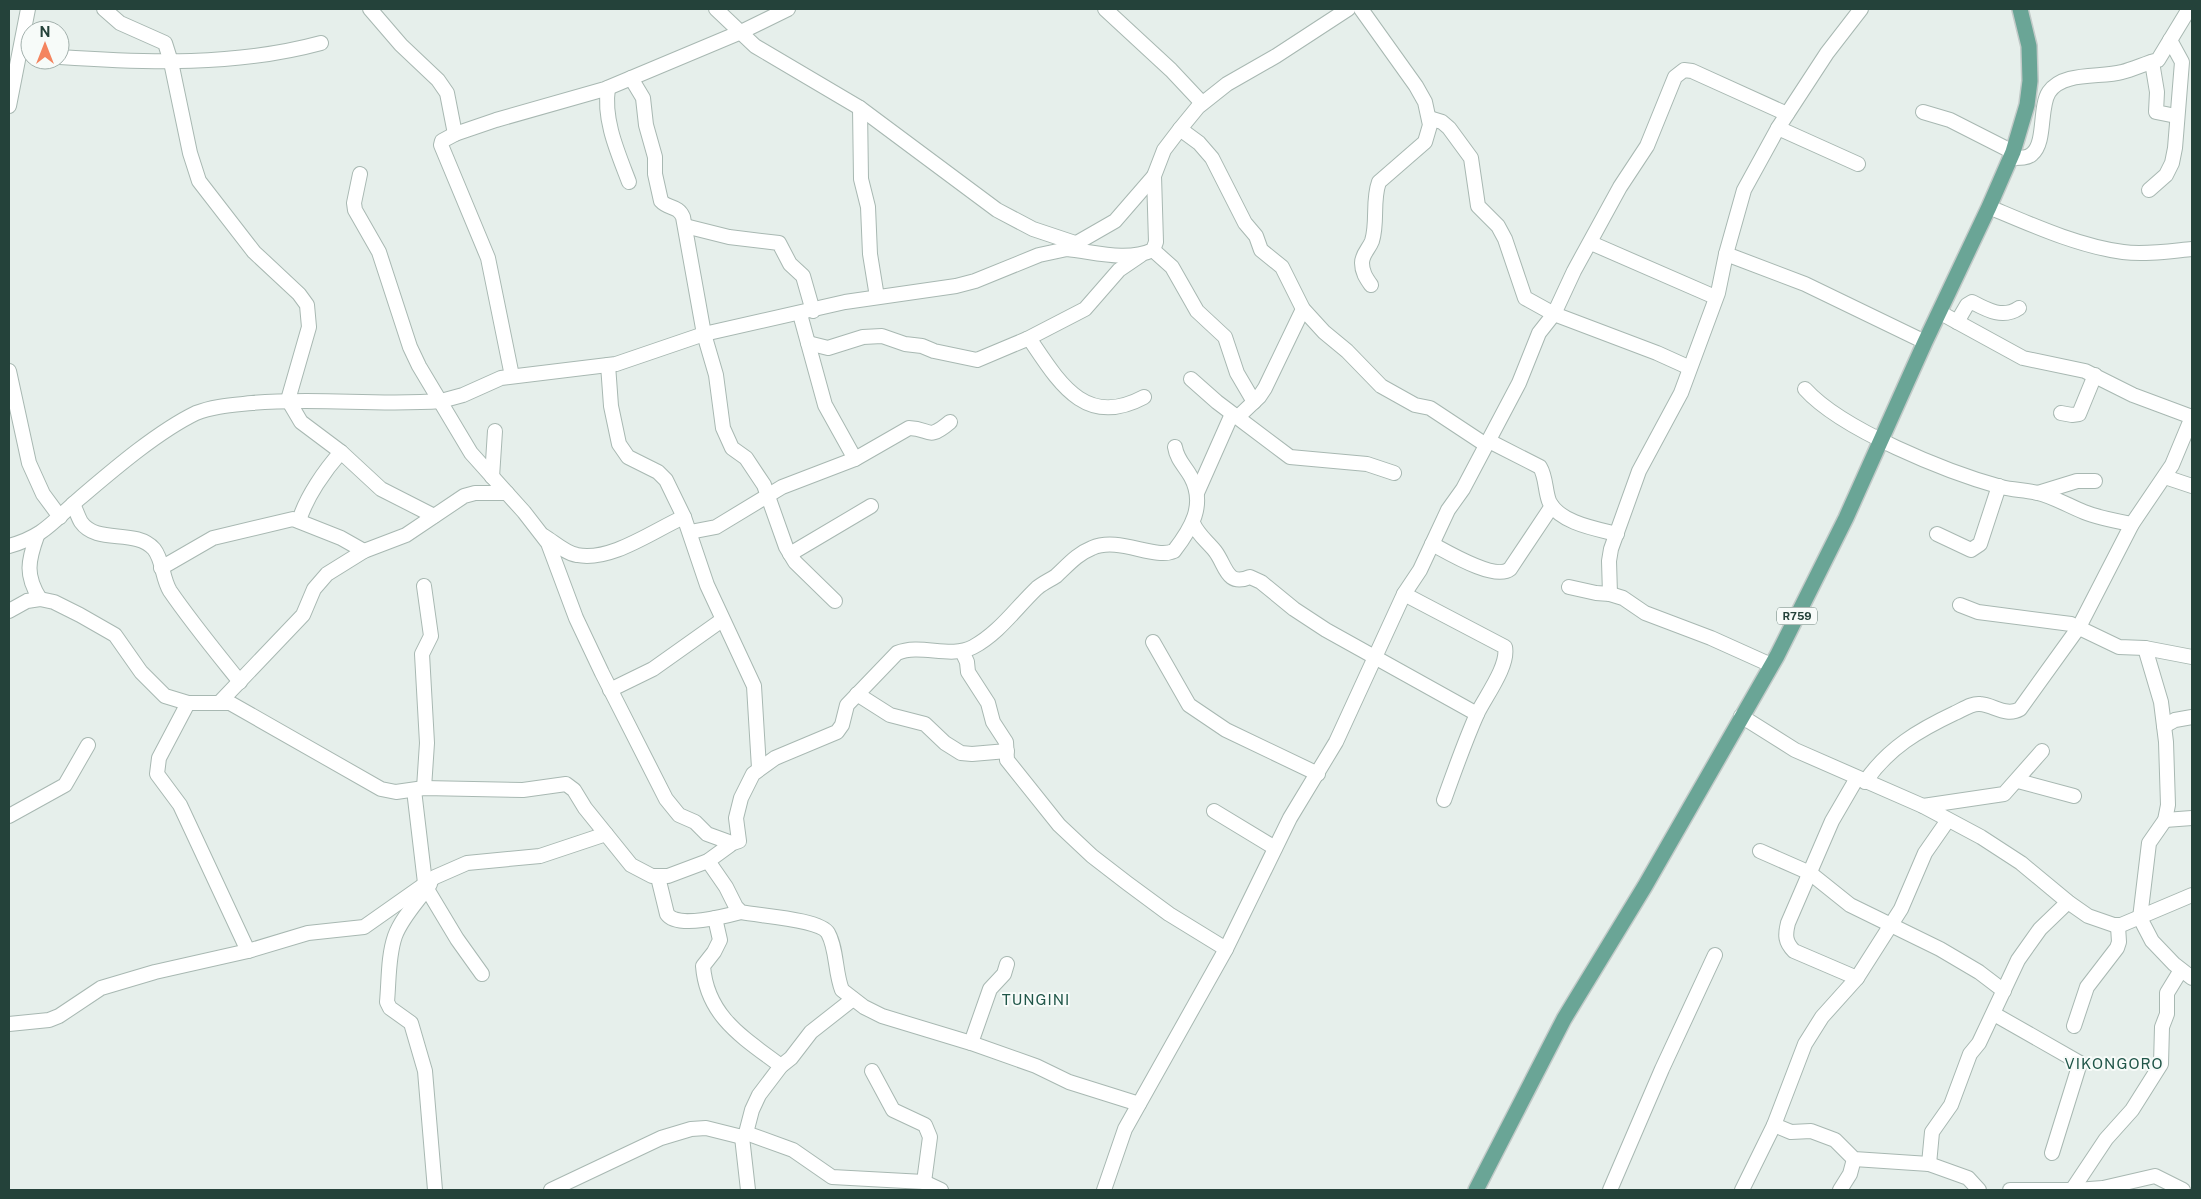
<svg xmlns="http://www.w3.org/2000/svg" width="2201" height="1199" font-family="'Public Sans',sans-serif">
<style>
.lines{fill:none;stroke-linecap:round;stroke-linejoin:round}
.minor-casing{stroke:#a8b8b2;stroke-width:16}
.major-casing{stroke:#c2cac8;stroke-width:18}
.minor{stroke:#fff;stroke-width:14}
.major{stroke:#6aa596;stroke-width:15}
.labels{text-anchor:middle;stroke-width:4;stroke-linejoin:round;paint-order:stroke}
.shield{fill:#f7fbf9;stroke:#637a73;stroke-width:1}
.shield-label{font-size:11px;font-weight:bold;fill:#24423a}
.quarter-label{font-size:15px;letter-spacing:1px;fill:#1f5548;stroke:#f7fbf9}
</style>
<rect width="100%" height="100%" fill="#e6efeb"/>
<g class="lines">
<defs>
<g id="minor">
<polyline points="104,9 120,23 165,43 171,62 190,153 199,181 254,252 299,294 307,305 309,327 288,400 301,422 341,452 381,489 434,516"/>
<polyline points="370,9 401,45 438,80 447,93 455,134"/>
<polyline points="716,9 755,46 860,108 997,210 1033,229 1075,243"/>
<polyline points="1105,9 1171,70 1202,103"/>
<path d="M 1361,9 L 1416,86 L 1425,102 L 1430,125 L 1425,142 L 1379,182 C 1372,201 1378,222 1372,241 C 1369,249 1362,254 1362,263 C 1362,272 1366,278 1371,285"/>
<path d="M 60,57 C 147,63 236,66 321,43"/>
<polyline points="2152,62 2157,92 2156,112 2176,116"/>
<path d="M 631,78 L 643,98 L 646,125 L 655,157 L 655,174 L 661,201 C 668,209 678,205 683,217 L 704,334 L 716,375 L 723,428 L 732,448 L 746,458 L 764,485 L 786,547 L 795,562 L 835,601"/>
<path d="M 608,88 C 603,120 618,153 629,182"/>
<polyline points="9,106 28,9"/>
<polyline points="860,108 861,179 868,207 870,254 877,297"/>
<polyline points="1923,112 1950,120 2013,152"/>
<polyline points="1429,118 1442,122 1449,128 1471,158 1478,206 1498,226 1505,239 1525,298 1554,314 1657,353 1688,367"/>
<polyline points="1778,128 1858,164"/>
<polyline points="1180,129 1199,143 1212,158 1245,223 1256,236 1261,250 1282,267 1303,309 1324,332 1347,351 1381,386 1415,405 1430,408 1486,445"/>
<path d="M 2010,158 C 2017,158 2027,159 2032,154 C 2046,143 2039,107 2049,92 C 2063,71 2101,78 2122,72 C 2134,69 2146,63 2158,60 L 2189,9"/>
<polyline points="2149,190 2166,175 2172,163 2175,148 2182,62 2170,40"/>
<path d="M 1989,207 C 2032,225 2078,246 2123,252 C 2145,255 2171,251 2192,249"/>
<polyline points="685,226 729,237 779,243 790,264 803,276 813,311"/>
<polyline points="1591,243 1715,297"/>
<polyline points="1068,248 1115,221 1154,176"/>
<polyline points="1153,250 1172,267 1197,311 1225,337 1237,373 1254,402"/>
<polyline points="1726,254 1805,284 1925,342"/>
<polyline points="1939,312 2023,358 2085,371 2133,395 2192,417"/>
<polyline points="800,314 825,405 855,459"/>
<path d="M 1957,322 L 1967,305 L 1972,302 C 1987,310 2003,319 2019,308"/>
<polyline points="1027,339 1085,309 1119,270 1141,255"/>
<path d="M 808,343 L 828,348 L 863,337 L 882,336 L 905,344 L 922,346 L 934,351 L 977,360 L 1027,339 L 1031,341 C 1060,384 1086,428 1144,397"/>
<polyline points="608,365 611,406 619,444 628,457 658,472 666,480 684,517 707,585 754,686 759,768"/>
<polyline points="9,371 29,463 43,494 60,517"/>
<polyline points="512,376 488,258 441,145 442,141 455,134 496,120 605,89 741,32 788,9"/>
<polyline points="1191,379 1217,402 1290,457 1367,464 1394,473"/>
<path d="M 1805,389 C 1842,430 1947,472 2001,487 C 2013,490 2026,490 2038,493 C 2054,497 2069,506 2084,512 C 2099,518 2116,521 2132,524"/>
<polyline points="2061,413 2072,415 2079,414 2095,375"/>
<polyline points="1238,417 1259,397 1265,388 1303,309"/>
<path d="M 1489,441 L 1540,467 C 1546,477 1545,490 1549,501 C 1559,523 1597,529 1617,534"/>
<polyline points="492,477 495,431"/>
<polyline points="2165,477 2192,486"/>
<polyline points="1197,493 1232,414"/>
<polyline points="2038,493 2077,481 2095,481"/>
<path d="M 73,504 C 76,510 78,517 81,522 C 97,545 135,528 154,549 C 163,560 162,578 170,591 C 192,623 216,652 240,682"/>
<path d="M 299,521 C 306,497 325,470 341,452"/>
<path d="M 1193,523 C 1198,535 1207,541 1215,551 C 1226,565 1226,587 1250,577 L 1261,582 L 1294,609 L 1326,630 L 1477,714"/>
<path d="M 690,532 L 716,527 L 782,487 L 855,459 L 909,428 C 931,428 926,442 950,422"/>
<polyline points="1937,534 1971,550 1980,544 1999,486"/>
<path d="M 37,536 C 28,561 25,575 40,599"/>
<path d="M 544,536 C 554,542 565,553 577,555 C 611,562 654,530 684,517"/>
<path d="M 1432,544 C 1449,553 1495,581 1510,569 L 1552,506"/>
<path d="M 9,546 C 45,536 53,521 80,498 C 113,470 157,432 196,413 C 213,406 233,405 252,403 C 315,397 378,406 441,401 L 463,395 L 501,378 L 616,364 L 704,334 L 845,302 L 956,286 L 975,281 L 1039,255 L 1067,249 C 1095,252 1127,262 1153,250 L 1156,242 L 1154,176 L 1164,150 L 1180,129 L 1198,107 L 1227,84 L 1276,56 L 1348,9"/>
<polyline points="790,554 871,506"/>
<polyline points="161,568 213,538 293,519 341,538 364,551"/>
<polyline points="424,586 431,636 422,654 427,743 424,788"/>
<polyline points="1569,587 1596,593 1610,594 1623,598 1645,613 1711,638 1771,665"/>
<path d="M 1404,594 L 1505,647 C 1509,666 1485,697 1477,714 C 1465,741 1454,772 1444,800"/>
<polyline points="1610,594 1609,561 1611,549 1639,471 1681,393 1718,293 1726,254 1744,190 1778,128 1827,53 1861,9"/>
<polyline points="1960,605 1978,612 2071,624 2119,647 2145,648 2192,657"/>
<polyline points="9,611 27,601 40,599 54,602 80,615 115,635 141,672 165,696 188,703 230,703 381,789 396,792 424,788 523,790 566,784 574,790 585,808 631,865 652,876 668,876 708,861 730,845 729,842 707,834 695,822 679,815 666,799 602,673 576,618 548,543 524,512 471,453 419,366 410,347 379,252 355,210 354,203 360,174"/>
<polyline points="1153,642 1189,705 1226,730 1318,774"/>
<polyline points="2145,648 2161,702 2166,742 2168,805 2165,820 2149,843 2140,918 2152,941 2174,964 2192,978"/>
<polyline points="962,651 967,662 968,672 988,703 993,722 1006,742 1007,760 1059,825 1092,856 1127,883 1169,914 1226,949"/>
<polyline points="610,690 653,669 722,620"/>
<polyline points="857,694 890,715 925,724 945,743 961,753 972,754 1007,751"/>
<polyline points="220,702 303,615 314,589 327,574 364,551 406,535 464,496 475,493 507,493"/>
<polyline points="188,703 159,758 157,774 180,805 248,951"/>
<polyline points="1741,716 1795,750 1923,806 1981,837 2021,863 2068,902 2088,916 2114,925 2121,925 2192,895"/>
<polyline points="2164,726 2175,720 2192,717"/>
<polyline points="2018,781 2074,796"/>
<path d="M 1865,782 C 1888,748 1919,730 1955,713 C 1962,710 1972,703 1980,704 C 1994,705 2006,717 2020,709 L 2079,627 L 2132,524 L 2172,465 L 2192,417"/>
<polyline points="414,790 425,883"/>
<polyline points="1923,806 2004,794 2042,751"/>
<polyline points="1214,811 1275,848"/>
<polyline points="9,816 65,785 88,745"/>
<polyline points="2165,820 2192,818"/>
<path d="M 730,844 L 739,841 L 736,818 L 741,798 L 753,774 L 775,758 L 837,732 L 842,725 L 847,705 L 897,653 C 921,643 950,659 973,647 C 999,633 1016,608 1037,588 C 1043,583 1050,580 1056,576 C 1068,565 1077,554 1092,548 C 1119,536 1154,560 1174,551 C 1191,529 1206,505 1191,477 C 1185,466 1177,460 1175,447"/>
<polyline points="1760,851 1810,873 1850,905 1940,949 1979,972 2004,991"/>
<path d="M 708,861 L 726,887 L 736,907 L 741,912 C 759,916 820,919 828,933 C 837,949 835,973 842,990 L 864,1007 L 882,1016 L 971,1043 L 1036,1066 L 1069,1082 L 1139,1104"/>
<path d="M 658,877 L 667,914 C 677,929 726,916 741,912"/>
<path d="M 430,884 C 419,900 402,917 395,936 C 388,956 389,980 387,1002 L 390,1008 L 411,1023 L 425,1071 L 435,1190"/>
<polyline points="427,889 457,939 482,974"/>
<path d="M 715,918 L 720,940 L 714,952 L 703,966 C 707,1017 744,1038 781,1066"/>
<path d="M 1857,978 L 1794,951 C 1785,942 1785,935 1788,923 L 1832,821 L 1857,778"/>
<polyline points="1994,1014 2080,1063 2052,1153"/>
<polyline points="9,1024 49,1020 59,1016 101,988 155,972 248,951 308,933 364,927 435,877 467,863 540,856 606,834"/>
<polyline points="2074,1026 2087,987 2117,948 2119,942 2118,926"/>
<polyline points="971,1043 990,989 1004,974 1007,964"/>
<polyline points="872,1071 893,1110 925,1125 930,1137 924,1182"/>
<polyline points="1774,1125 1791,1132 1811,1131 1835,1140 1854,1159 1929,1164 1968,1178 1979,1190"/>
<polyline points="746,1133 793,1150 832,1177 924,1182 941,1190"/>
<polyline points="742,1137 748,1190"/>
<polyline points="1929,1164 1932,1132 1951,1105 1970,1054 1979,1043 2018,960 2040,929 2068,902"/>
<polyline points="551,1190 661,1138 691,1129 706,1128 742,1137 746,1133 752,1110 759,1095 781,1066 791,1058 811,1032 853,999"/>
<polyline points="1104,1190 1125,1129 1226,949 1290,818 1336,742 1404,594 1420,570 1448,510 1463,489 1519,383 1539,333 1554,314 1574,271 1620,187 1647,146 1675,77 1684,70 1692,71 1787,114"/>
<polyline points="1610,1190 1662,1069 1715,955"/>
<polyline points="1742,1190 1774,1125 1805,1044 1822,1017 1857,978 1901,909 1925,853 1948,820"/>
<polyline points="1840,1190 1850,1174 1854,1159"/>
<polyline points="2010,1190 2068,1190"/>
<polyline points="2072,1190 2106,1139 2132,1110 2161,1064 2162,1027 2167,1014 2167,993 2181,970"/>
<polyline points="2076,1190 2103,1188 2155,1176 2183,1190"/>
</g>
<polyline id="major" points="1476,1190 1564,1019 1645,886 1777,656 1846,518 1925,342 1989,207 2013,152 2027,105 2030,81 2029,46 2020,9"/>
</defs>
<use href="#minor" class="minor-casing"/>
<use href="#major" class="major-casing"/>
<use href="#minor" class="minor"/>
<use href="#major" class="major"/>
</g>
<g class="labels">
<rect class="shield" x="1777" y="607.5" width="40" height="17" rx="4"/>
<g class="shield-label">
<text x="1797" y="620">R759</text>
</g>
<g class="quarter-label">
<text x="1036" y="1005">TUNGINI</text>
<text x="2114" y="1069">VIKONGORO</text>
</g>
</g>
<rect width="2201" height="1199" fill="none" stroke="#24423a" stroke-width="20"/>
<g transform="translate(45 45)"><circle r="24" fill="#f7fbf9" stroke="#a3b1ad"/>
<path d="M0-4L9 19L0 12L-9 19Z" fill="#f4845f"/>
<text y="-8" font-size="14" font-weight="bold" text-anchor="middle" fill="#24423a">N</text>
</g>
</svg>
